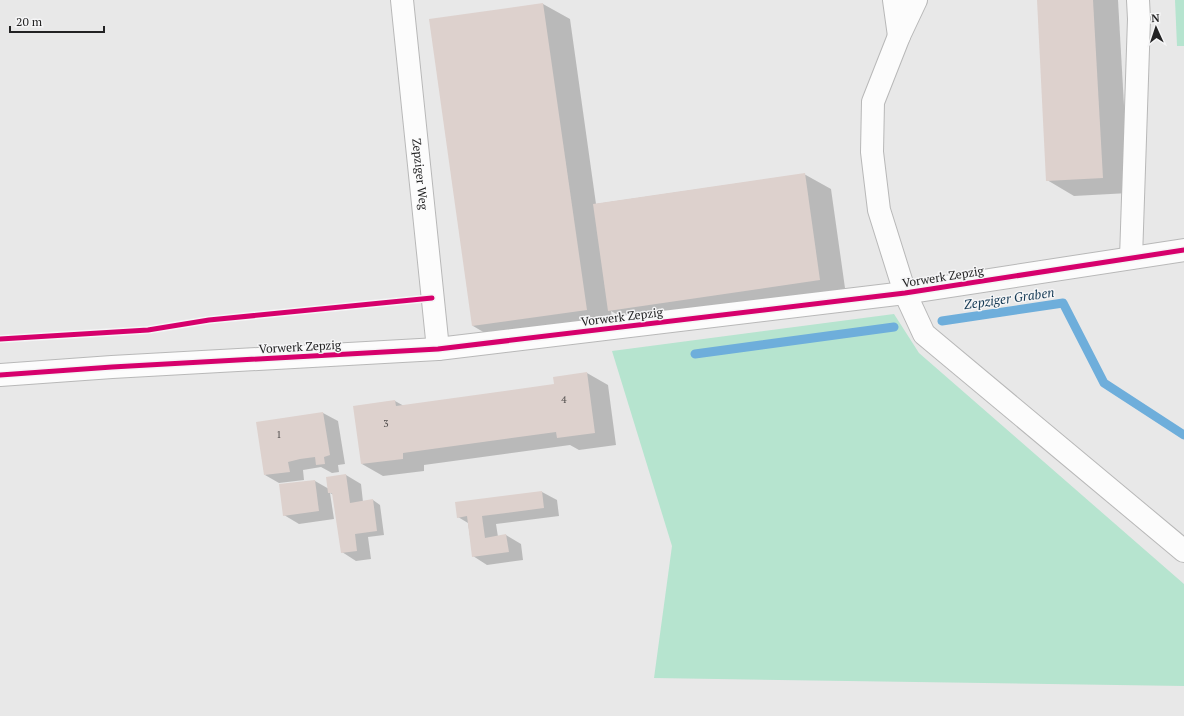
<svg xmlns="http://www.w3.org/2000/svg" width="1184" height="716" font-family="'PT Serif',serif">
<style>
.green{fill:#b6e4cf}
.shadow{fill:#0003}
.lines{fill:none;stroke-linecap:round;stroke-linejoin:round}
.stream{stroke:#6eaedb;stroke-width:9}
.building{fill:#ddd1cd}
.minor-casing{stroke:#b8b8b8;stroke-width:24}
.minor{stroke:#fcfcfc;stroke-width:22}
.cycleway-casing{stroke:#f5f5f6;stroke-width:8}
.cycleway{stroke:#d6006c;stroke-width:5}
.labels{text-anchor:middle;stroke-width:3;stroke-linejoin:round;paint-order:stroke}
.number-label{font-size:10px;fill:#524f4e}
.street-label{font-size:12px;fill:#222223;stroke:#f5f5f6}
.water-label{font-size:13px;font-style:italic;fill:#133853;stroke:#f5f5f6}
</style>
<rect width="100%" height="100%" fill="#e8e8e8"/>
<g class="green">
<polygon points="1175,0 1184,0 1184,46 1177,46"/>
<polygon points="894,314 919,353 1184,584 1184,686 654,678 672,546 612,351"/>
</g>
<g class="shadow">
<polygon points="1038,0 1118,0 1129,193 1074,196 1047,180"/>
<polygon points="543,4 570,19 596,204 804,174 831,189 846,295 636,325 611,311 613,325 499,341 473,326 430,20"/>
<polygon points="587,373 608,385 616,445 579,450 570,445 424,465 424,471 383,476 362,464 395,401 404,406 555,385"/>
<polygon points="323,413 338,421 345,464 338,465 339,472 332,473 321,467 303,470 304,480 279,483 265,475"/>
<polygon points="346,475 361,484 363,502 373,500 380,505 384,535 368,537 371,559 356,561 342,552 334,495 330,493 334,519 299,524 284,515 315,481 329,489"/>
<polygon points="542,492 557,500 559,516 496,524 498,537 506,535 521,544 523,560 487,565 473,556 468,523 458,517"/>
</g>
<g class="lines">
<g class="stream">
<polyline points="942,321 1063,303 1104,383 1184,435"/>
<polyline points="695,354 894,327"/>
</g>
</g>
<g class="building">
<polygon points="1037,0 1093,0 1103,178 1046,181"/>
<polygon points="543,3 587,310 472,326 429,19"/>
<polygon points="805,173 820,280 608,311 593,204"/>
<polygon points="587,372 595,433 557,438 556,432 403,453 403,459 361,464 353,406 395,400 396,406 554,384 553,377"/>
<polygon points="323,412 330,455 324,457 325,464 316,465 315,457 300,459 288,462 290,472 264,475 256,422"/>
<polygon points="346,474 350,503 373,499 377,531 355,534 357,551 341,553 332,493 328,493 326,477"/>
<polygon points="315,480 319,511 283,516 279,484"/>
<polygon points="542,491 544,508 482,516 485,538 506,534 509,552 472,557 467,516 457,518 455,502"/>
</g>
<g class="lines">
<defs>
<g id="minor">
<path id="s1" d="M 402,0 L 438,349"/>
<polyline points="894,0 899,36"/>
<polyline points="916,0 899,36 873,102 872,152 879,210 905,293 924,334 1184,551"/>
<polyline points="1131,258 1139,19 1138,0"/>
<polyline points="0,375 112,367 438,349 905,293 1184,250"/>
</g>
</defs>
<use href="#minor" class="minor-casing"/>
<use href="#minor" class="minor"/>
<defs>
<g id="cycleway">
<polyline points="0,339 148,330 209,320 432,298"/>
<polyline points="0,375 112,367 438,349 905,293 1184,250"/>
</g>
</defs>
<use href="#cycleway" class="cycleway-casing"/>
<use href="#cycleway" class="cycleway"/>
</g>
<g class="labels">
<g class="number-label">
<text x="564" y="403">4</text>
<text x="386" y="427">3</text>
<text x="279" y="438">1</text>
</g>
<g class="street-label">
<text dy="4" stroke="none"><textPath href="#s1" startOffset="175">Zepziger Weg</textPath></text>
<text transform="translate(943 277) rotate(-9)" y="4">Vorwerk Zepzig</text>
<text transform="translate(622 317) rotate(-7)" y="4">Vorwerk Zepzig</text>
<text transform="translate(300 347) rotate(-3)" y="4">Vorwerk Zepzig</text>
</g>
<g class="water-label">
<text transform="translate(1009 298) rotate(-8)" y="5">Zepziger Graben</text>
</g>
</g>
<g transform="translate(1156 28) rotate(357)" stroke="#f5f5f6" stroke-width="3" paint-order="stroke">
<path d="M0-3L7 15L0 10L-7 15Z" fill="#222223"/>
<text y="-6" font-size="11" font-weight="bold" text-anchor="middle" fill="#222223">N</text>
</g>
<path d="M10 26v6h94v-6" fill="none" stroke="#222223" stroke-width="2"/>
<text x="16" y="26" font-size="12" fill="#222223" stroke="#f5f5f6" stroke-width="3" paint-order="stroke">20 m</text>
</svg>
